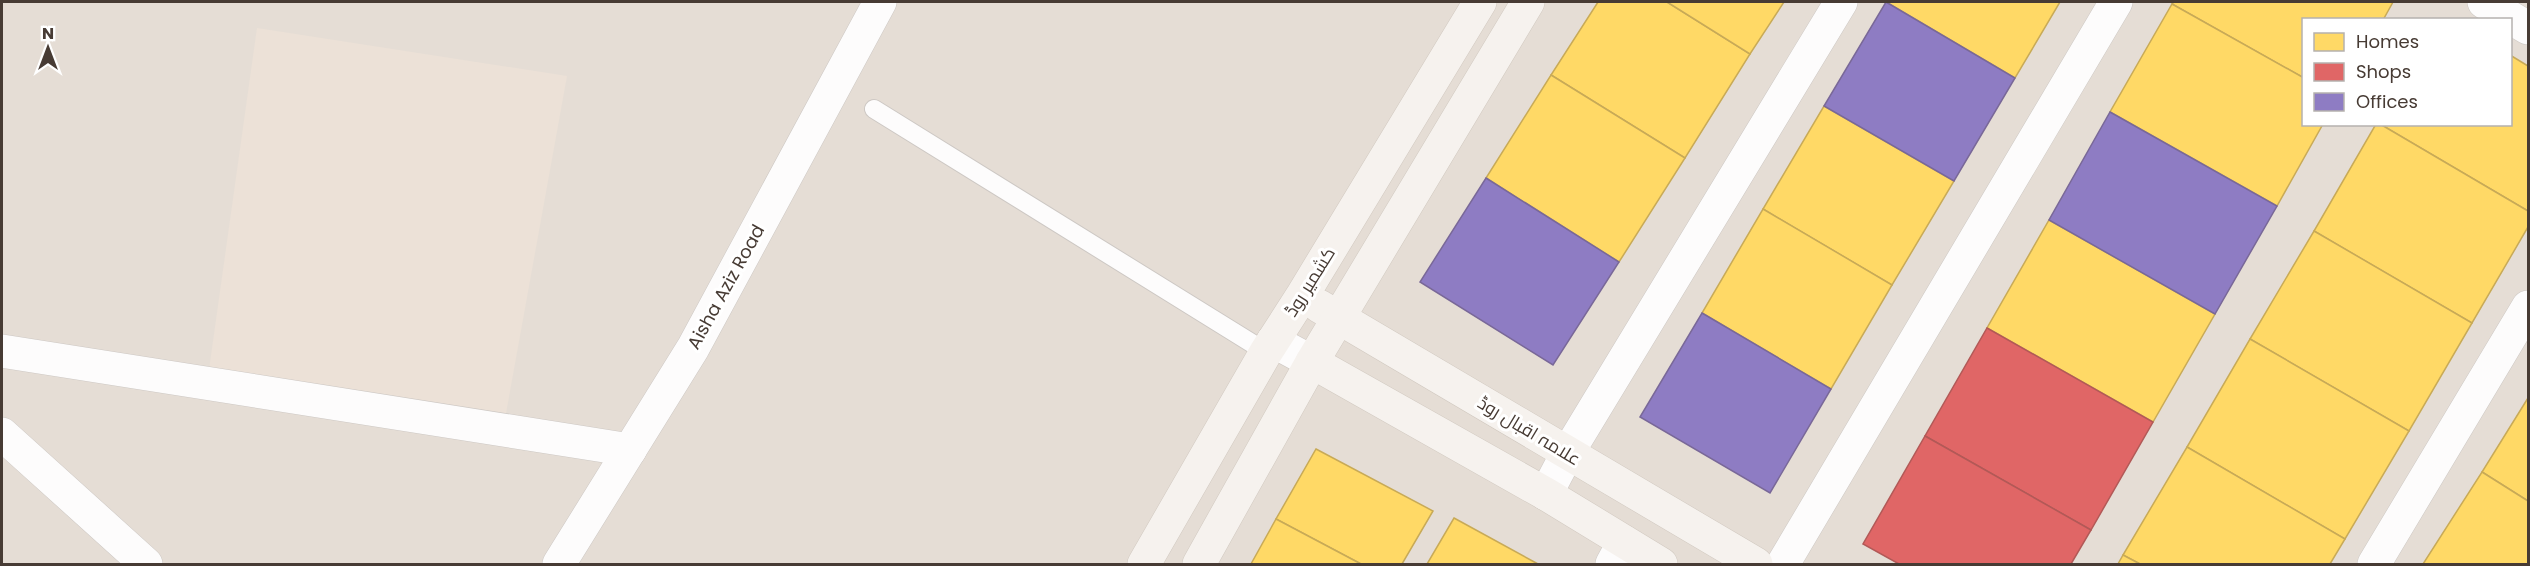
<svg xmlns="http://www.w3.org/2000/svg" width="2530" height="566" font-family="Poppins,Cairo,sans-serif">
<style>
.residential{fill:#e5ddd5;fill-rule:evenodd}
.education{fill:#ece1d7}
.homes{fill:#ffd966;stroke:#c8aa57;stroke-width:1.5}
.shops{fill:#e06666;stroke:#b25957;stroke-width:1.5}
.offices{fill:#8e7cc3;stroke:#796898;stroke-width:1.5}
.lines{fill:none;stroke-linecap:round;stroke-linejoin:round}
.service-casing{stroke:#cdc8c4;stroke-width:20}
.minor-casing{stroke:#cdc8c4;stroke-width:34}
.tertiary-casing{stroke:#cdc8c4;stroke-width:34}
.secondary-casing{stroke:#d1c9c0;stroke-width:34}
.service{stroke:#fdfcfc;stroke-width:18}
.minor{stroke:#fdfcfc;stroke-width:33}
.tertiary{stroke:#fdfcfc;stroke-width:33}
.secondary{stroke:#f6f2ee;stroke-width:33}
.labels{text-anchor:middle;stroke-width:6;stroke-linejoin:round;paint-order:stroke}
.street-label{font-size:18px;fill:#473b34;stroke:#fff}
</style>
<rect width="100%" height="100%" fill="#f0ece8"/>
<path class="residential" d="M 2,2 L 2528,2 L 2528,564 L 2,564 ZM 2304,20 L 2510,20 L 2510,124 L 2304,124 Z"/>
<polygon class="education" points="257,28 567,76 503,430 207,384"/>
<g class="homes">
<polygon points="1598,2 1667,2 1750,54 1685,158 1551,75"/>
<polygon points="1667,2 1784,2 1750,54"/>
<polygon points="1886,2 2060,2 2015,78"/>
<polygon points="2174,2 2393,2 2383,20 2304,20 2304,78 2172,4"/>
<polygon points="2172,4 2304,78 2304,124 2323,124 2277,206 2110,112"/>
<polygon points="2510,55 2528,66 2528,211 2380,124 2510,124"/>
<polygon points="1551,75 1685,158 1619,262 1486,178"/>
<polygon points="1824,106 1954,181 1892,285 1763,209"/>
<polygon points="2376,124 2380,124 2528,211 2528,227 2472,323 2314,231"/>
<polygon points="1763,209 1892,285 1831,389 1702,313"/>
<polygon points="2049,220 2215,314 2153,422 1987,328"/>
<polygon points="2314,231 2472,323 2409,431 2250,339"/>
<polygon points="2250,339 2409,431 2345,539 2187,447"/>
<polygon points="2528,398 2528,501 2482,472"/>
<polygon points="2187,447 2345,539 2330,564 2140,564 2123,555"/>
<polygon points="1316,449 1433,511 1402,564 1361,564 1276,519"/>
<polygon points="2482,472 2528,501 2528,564 2423,564"/>
<polygon points="1454,518 1538,564 1427,564"/>
<polygon points="1276,519 1361,564 1251,564"/>
<polygon points="2123,555 2140,564 2118,564"/>
</g>
<g class="shops">
<polygon points="1987,328 2153,422 2091,530 1925,436"/>
<polygon points="1925,436 2091,530 2071,564 1899,564 1863,544"/>
</g>
<g class="offices">
<polygon points="1886,2 2015,78 1954,181 1824,106"/>
<polygon points="2110,112 2277,206 2215,314 2049,220"/>
<polygon points="1486,178 1619,262 1553,365 1420,282"/>
<polygon points="1702,313 1831,389 1770,493 1640,417"/>
</g>
<g class="lines">
<defs>
<polyline id="service" points="874,109 1266,352"/>
<g id="minor">
<polyline points="2484,2 2528,28"/>
<polyline points="2,351 630,450"/>
<polyline points="2,434 146,564"/>
<polyline points="1546,494 1567,454 1841,2"/>
<polyline points="1612,564 1624,542"/>
<polyline points="1783,564 2116,2"/>
<polyline points="2374,564 2528,307"/>
</g>
<g id="tertiary">
<polyline points="1273,341 1312,362"/>
<polyline points="559,564 693,348 880,2"/>
</g>
<g id="secondary">
<polyline points="1319,306 1756,564"/>
<polyline points="1312,362 1546,494 1661,564"/>
<polyline points="1144,564 1266,352 1302,296 1480,2"/>
<polyline points="1199,564 1312,362 1528,2"/>
</g>
</defs>
<use href="#service" class="service-casing"/>
<use href="#minor" class="minor-casing"/>
<use href="#tertiary" class="tertiary-casing"/>
<use href="#secondary" class="secondary-casing"/>
<use href="#service" class="service"/>
<use href="#minor" class="minor"/>
<use href="#tertiary" class="tertiary"/>
<use href="#secondary" class="secondary"/>
</g>
<g class="labels">
<g class="street-label">
<text transform="translate(1310 282) rotate(-58)" y="6">کشمیر روڈ</text>
<text transform="translate(726 287) rotate(-61)" y="6">Aisha Aziz Road</text>
<text transform="translate(1529 431) rotate(31)" y="6">علامہ اقبال روڈ</text>
</g>
</g>
<rect width="2530" height="566" fill="none" stroke="#473b34" stroke-width="6"/>
<rect x="2302" y="18" width="210" height="108" fill="#ffffff" stroke="#b5b1ae" stroke-width="1.5"/>
<rect x="2314" y="33" width="30" height="18" fill="#ffd966" stroke="#b5b1ae" stroke-width="1.5"/>
<text x="2356" y="48" font-size="18" fill="#473b34">Homes</text>
<rect x="2314" y="63" width="30" height="18" fill="#e06666" stroke="#b5b1ae" stroke-width="1.5"/>
<text x="2356" y="78" font-size="18" fill="#473b34">Shops</text>
<rect x="2314" y="93" width="30" height="18" fill="#8e7cc3" stroke="#b5b1ae" stroke-width="1.5"/>
<text x="2356" y="108" font-size="18" fill="#473b34">Offices</text>
<g transform="translate(48 48)" stroke="#ffffff" stroke-width="4.5" paint-order="stroke">
<path d="M0-4.5L10 22L0 15L-10 22Z" fill="#473b34"/>
<text y="-9" font-size="16" font-weight="bold" text-anchor="middle" fill="#473b34">N</text>
</g>
</svg>
